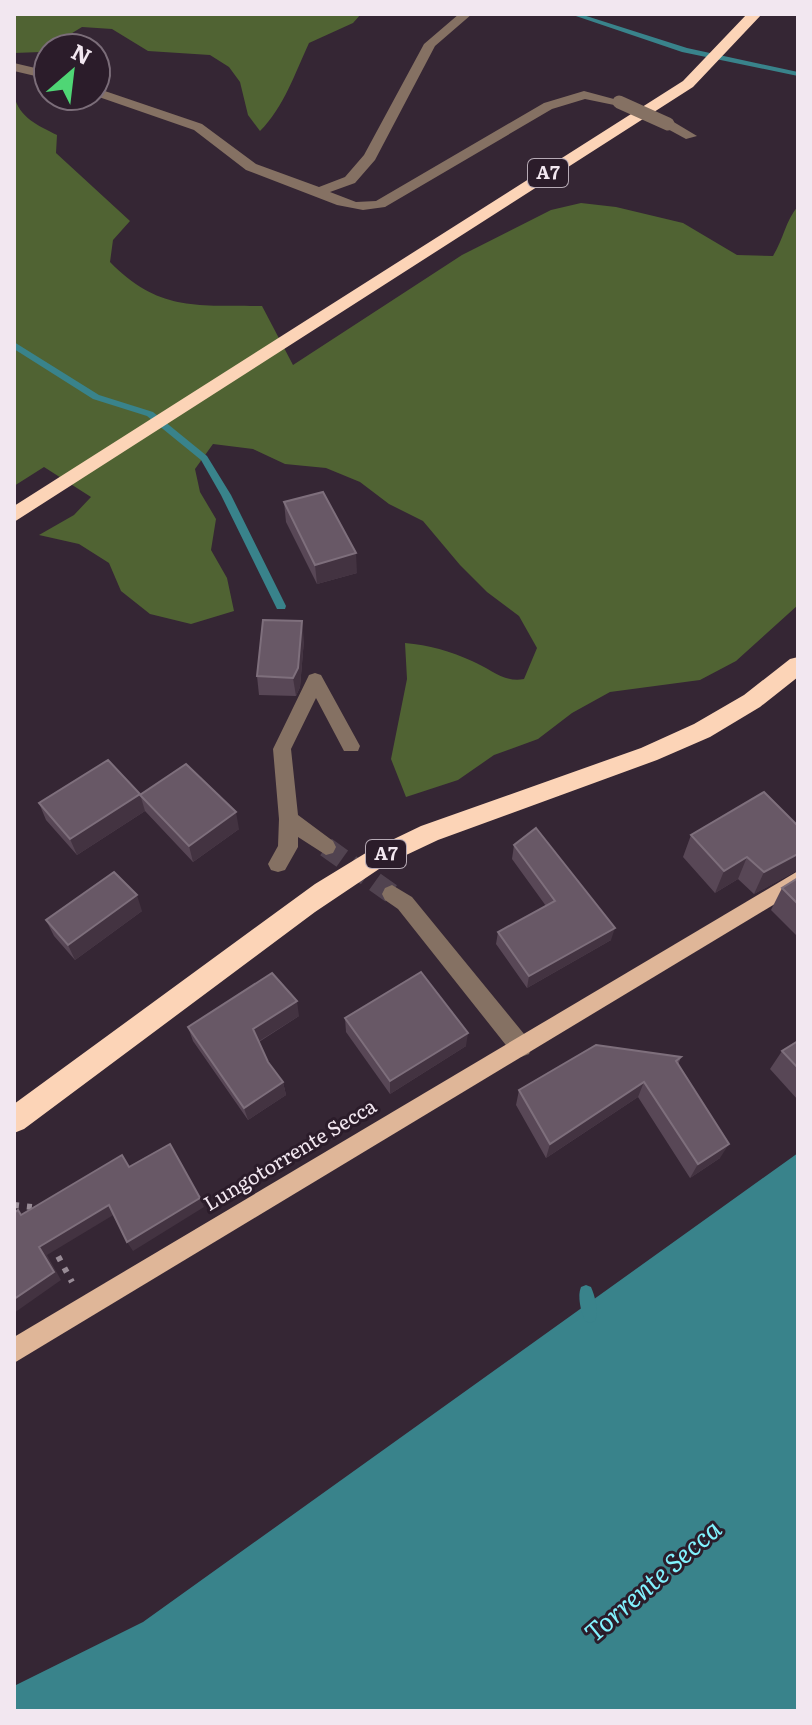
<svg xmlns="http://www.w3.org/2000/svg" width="812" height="1725" font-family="Literata,serif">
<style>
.forest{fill:#506333}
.water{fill:#39838b}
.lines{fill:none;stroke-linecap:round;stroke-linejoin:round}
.stream{fill:#39838b;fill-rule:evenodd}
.minor-tunnel{stroke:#514350;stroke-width:20;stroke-dasharray:20 10;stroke-linecap:butt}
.path{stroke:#988b96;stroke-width:6;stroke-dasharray:5 8;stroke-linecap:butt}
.minor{fill:#857163;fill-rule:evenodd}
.major{fill:#dfb698;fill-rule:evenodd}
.highway{fill:#fcd4b7;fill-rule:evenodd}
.minor-bridge{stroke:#857163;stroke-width:13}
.wall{fill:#584756}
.shaded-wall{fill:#433341}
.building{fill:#685866;stroke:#7e6f7c;stroke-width:2}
.labels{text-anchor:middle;stroke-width:6;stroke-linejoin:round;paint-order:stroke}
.shield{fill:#2b1c2a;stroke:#b6aab5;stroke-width:2}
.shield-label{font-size:18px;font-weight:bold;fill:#f2e7f0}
.street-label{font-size:20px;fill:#f2e7f0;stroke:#2b1c2a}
.near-water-label{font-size:26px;font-style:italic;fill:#82f2fe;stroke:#2b1c2a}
</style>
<rect width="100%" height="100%" fill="#352634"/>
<g class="forest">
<path d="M 14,14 L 361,14 L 353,23 L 309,43 C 295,73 284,107 260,131 L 248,115 L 240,82 L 229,67 L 210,55 L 148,51 L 112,29 L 82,27 L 41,52 L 14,53 Z"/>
<path d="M 14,96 C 20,118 37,125 57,135 L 56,153 L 130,221 L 113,240 L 110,262 C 159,312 197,305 262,306 L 293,365 L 462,255 L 551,210 L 581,203 L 616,207 L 683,223 L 737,255 L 773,256 C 784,238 785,222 798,206 L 798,605 L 736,661 L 700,680 L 610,692 L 572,713 L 538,739 L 494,755 L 458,780 L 406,797 L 391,759 L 407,679 L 405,643 C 429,645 450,651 472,661 C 491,669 504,683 524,679 L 537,648 L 519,616 L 487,592 L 460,565 L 423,521 L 389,504 L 360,482 L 326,468 L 285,464 L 253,449 L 213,444 L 195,469 L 200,492 L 216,519 L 211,550 L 227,578 L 234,611 L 191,624 L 150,614 L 121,591 L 109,563 L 79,544 L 39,535 L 74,515 L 91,497 L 44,467 L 14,486 Z"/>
</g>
<polygon class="water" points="798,1153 798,1711 14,1711 14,1686 143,1622"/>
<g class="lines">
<g class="stream">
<polygon points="570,14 580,14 687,48 798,72 798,76 682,52"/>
<polygon points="14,342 99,395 153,412 207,456 231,495 286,606 285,609 277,609 221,495 201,460 147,416 93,399 14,349"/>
<path d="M 586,1285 L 591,1287 C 595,1296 599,1312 595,1321 L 590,1323 L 585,1321 C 581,1312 577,1296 581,1287 Z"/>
</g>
<polyline class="minor-tunnel" points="326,847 392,894"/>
<g class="path">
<polyline points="14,1205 32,1207 34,1211"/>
<polyline points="52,1245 72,1282"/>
</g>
<g class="minor">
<polygon points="459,14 472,14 435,46 375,160 355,183 330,192 356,202 376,201 544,103 584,91 625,102 619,106 585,99 552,109 385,207 363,210 337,205 246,170 194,130 96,96 96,88 202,124 256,164 319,187 345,177 364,155 424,44"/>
<polygon points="14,63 48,71 48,79 14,71"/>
<polygon points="664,121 672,121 697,136 686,139 664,127"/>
<polygon points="315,673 321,675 360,746 358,751 344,751 316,698 291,749 298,815 333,841 336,847 333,853 326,855 298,837 298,847 285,870 278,872 271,870 268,864 278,846 279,819 273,749 309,675"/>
<polygon points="392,885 412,897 529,1040 532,1047 529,1054 521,1057 513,1054 398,909 385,900 382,894 385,888"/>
</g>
<polygon class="major" points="798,871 798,890 14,1363 14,1337"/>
<g class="highway">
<polygon points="747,14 762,14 693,87 14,522 14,506 683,81"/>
<polygon points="798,657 798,677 760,707 710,737 657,760 438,840 385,865 315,912 24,1129 14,1133 14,1104 315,884 369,851 421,826 641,748 694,724 744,695 790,659"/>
</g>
<polyline class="minor-bridge" points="619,102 668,124"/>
</g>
<g class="wall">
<polygon points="284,502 357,573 317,584 286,522"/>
<polygon points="304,640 300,687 296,696 259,695 257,676"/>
<polygon points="140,795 239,829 193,862 145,811 77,855 46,820 39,803"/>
<polygon points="798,826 798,870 754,894 738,879 715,893 683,857 691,835"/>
<polygon points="514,845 611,940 527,988 496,944 498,932 546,906 512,859"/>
<polygon points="798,878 798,937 771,910 782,888"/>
<polygon points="142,911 75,960 54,936 46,920"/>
<polygon points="299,1016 259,1042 268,1062 283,1082 286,1095 248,1120 193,1041 188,1027"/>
<polygon points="345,1018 466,1046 390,1094 346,1032"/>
<polygon points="798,1041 798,1100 770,1069 782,1051"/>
<polygon points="681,1057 678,1065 720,1158 690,1178 638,1097 546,1158 516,1105 519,1090"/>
</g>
<g class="shaded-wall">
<polygon points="356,553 357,573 317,584 315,565"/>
<polygon points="302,621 304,640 300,687 296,696 293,678"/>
<polygon points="140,794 145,811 77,855 70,839"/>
<polygon points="236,812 239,829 193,862 189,846"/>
<polygon points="798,854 798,870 754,894 764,872"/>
<polygon points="747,857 738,879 715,893 724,871"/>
<polygon points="137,895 142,911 75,960 68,945"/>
<polygon points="615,928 611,940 527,988 529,976"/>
<polygon points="297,1001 299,1016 256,1043 253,1029"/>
<polygon points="468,1033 466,1046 390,1094 390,1081"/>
<polygon points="283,1082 286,1095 248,1120 244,1108"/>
<polygon points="644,1082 638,1097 546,1158 550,1144"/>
<polygon points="729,1144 720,1158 690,1178 698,1164"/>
<polygon points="200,1198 204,1207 133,1251 127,1242"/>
<polygon points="109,1205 115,1214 47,1255 61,1280 14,1313 14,1299 39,1247"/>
</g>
<g class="building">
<polygon points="323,492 356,553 315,565 284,502"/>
<polygon points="263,620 302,621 298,668 293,678 257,676"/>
<polygon points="108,760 140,794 70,839 39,803"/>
<polygon points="186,764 236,812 189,846 140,795"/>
<polygon points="764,792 798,826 798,854 764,872 747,857 724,871 691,835"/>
<polygon points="536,828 615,928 529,976 498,932 555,901 514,845"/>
<polygon points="114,872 137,895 68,945 46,920"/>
<polygon points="798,878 798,904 782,888"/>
<polygon points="421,972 468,1033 390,1081 345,1018"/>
<polygon points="272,973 297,1001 253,1029 268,1062 283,1082 244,1108 188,1027"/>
<polygon points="798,1041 798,1068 782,1051"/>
<polygon points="596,1045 681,1057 676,1061 729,1144 698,1164 644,1082 550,1144 519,1090"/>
<polygon points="170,1144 200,1198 127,1242 109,1205 39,1247 54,1272 14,1299 14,1213 18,1210 21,1215 122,1155 129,1167"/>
</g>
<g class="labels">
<g class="shield">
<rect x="528" y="159" width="40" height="28" rx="6"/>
<rect x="366" y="840" width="40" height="28" rx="6"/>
</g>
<g class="shield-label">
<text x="548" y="179">A7</text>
<text x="386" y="860">A7</text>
</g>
<g class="street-label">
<text transform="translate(290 1155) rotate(-31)" y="7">Lungotorrente Secca</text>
</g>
<g class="near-water-label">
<text transform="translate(653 1581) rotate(-41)" y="9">Torrente Secca</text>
</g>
</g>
<rect width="812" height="1725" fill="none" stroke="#f2e7f0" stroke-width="32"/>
<g transform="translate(72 72) rotate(28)"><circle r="38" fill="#2b1c2a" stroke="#7b6d79" stroke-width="2"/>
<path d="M0-6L14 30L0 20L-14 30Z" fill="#4fd675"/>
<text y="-12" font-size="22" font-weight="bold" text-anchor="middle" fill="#f2e7f0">N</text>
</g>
</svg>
